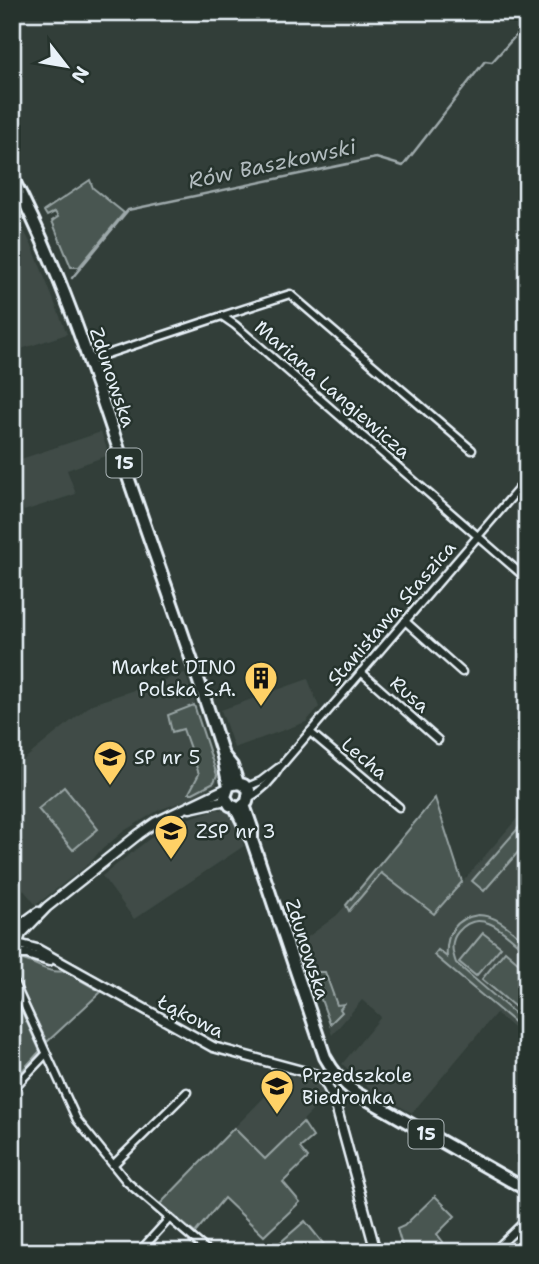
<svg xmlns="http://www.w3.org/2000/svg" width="539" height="1264" font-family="'Shantell Sans',sans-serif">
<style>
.built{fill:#3f4b46}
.green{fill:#495651;stroke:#98a4a4;stroke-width:2}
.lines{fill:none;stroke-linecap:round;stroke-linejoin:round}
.stream{stroke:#9ea9ab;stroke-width:2.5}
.minor-casing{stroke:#e8f1f8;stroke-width:11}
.tertiary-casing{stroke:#e8f1f8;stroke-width:13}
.primary-casing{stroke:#e8f1f8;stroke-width:16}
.minor{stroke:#26332d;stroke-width:6}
.tertiary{stroke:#26332d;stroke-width:8}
.primary{stroke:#26332d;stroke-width:10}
.labels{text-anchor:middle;stroke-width:5;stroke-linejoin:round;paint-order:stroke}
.shield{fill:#26332d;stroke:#aeb8bb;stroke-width:2}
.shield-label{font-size:18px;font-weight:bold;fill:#e8f1f8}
.street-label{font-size:19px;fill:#e8f1f8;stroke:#26332d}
.poi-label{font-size:19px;fill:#e8f1f8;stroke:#26332d;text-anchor:start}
.water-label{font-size:21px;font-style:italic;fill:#b1bbbe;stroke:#26332d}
</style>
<rect width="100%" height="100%" fill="#323e39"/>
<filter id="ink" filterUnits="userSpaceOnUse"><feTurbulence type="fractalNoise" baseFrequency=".0143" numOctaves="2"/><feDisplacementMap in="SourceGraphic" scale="14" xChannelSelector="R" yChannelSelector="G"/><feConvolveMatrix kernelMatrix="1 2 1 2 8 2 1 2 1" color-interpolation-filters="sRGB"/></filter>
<g filter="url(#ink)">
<g class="built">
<polygon points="12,207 33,248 67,334 12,352"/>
<polygon points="101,432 109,455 67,470 76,494 24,511 12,476 12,462"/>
<polygon points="185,673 219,776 217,783 189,799 159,810 124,831 99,852 90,863 36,905 12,876 12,769 92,704"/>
<polygon points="308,679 319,707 306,722 234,748 221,710"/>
<polygon points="526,808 527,1040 496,1013 412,1113 374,1092 342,1064 381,1017 362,1000 332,1035 301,942 337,915 346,905 349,911 381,872 435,914"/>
<polygon points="218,809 228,812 236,824 244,846 134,919 102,876 167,825"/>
<polygon points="287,1074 304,1079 319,1086 323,1091 327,1104 314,1109 265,1159 234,1128"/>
</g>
<g class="green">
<polygon points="90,180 93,188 124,213 79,267 71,267 52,221 58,217 55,212 47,216 44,211"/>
<polygon points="194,705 217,775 214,782 193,793 189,793 199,774 183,729 172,732 168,715"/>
<polygon points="64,787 98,829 73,850 38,809"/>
<polygon points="435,798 462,882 434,914 381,873 349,911 346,905"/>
<polygon points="522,824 527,828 527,842 484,891 472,881"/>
<path d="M 478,915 C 498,915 512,931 527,943 L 527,952 C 508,936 481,904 458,932 C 450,941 452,952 456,963 L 527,1024 L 527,1033 L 434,955 L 438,950 L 447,957 C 445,935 455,918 478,915 Z"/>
<polygon points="483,933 501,947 476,976 459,962"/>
<polygon points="505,951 527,970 527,1017 482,979"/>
<path d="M 24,957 L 23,960 C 39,964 48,974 64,971 L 101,992 L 47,1042 L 13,972 L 15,961 Z"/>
<polygon points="311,972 325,972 337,1005 344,1004 340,1009 342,1012 330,1024"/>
<polygon points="19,1005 40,1051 12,1082 12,1013"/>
<polygon points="303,1122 313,1137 300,1148 308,1158 283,1182 300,1202 264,1236 224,1198 195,1233 160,1204 234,1128 265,1159"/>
<polygon points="435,1196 455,1216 437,1234 443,1242 424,1252 404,1252 397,1229 404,1226"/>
<polygon points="305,1221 330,1252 271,1252 275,1247"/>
</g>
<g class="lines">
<polyline class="stream" points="72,278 128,210 376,158 403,166 485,61 492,62 527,23"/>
<defs>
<g id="minor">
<polyline points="222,316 290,294 472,450"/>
<polyline points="89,360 222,316 235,325 527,579"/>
<polyline points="405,621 462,672"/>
<polyline points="361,672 438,740"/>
<polyline points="310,732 399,807"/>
<polyline points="247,787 261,781 278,768"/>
<path d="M 249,798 C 263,790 272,781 280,767 L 527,479"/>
<polyline points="12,962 13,957"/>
<polyline points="12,978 77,1120 127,1182 209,1252"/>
<polyline points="12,1090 46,1054"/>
<polyline points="113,1165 187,1092"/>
<polyline points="139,1252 168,1220"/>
<polyline points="493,1252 527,1219"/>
</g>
<g id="tertiary">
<polyline points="190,808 226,800"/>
<polyline points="12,931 38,912"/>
<polyline points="18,942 21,934 47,907 139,834 156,822 227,788"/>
<polyline points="18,944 37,949 213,1047 317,1075 325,1082 334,1099 376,1252"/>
<polyline points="16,954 27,954 49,961"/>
</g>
<g id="primary">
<path d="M 12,177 C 58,265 89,359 120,453 C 153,552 190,650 221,749 C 225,761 225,774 229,785"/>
<polyline points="224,756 232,766 238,783 244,785 249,790 247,802 241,807"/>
<polyline points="238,783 229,785 225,797 230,805 235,807 250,837"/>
<path d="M 244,805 L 252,828 L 252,840 L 325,1057 C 333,1072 342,1083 356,1093 L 527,1190"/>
</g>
</defs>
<use href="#minor" class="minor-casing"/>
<use href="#tertiary" class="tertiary-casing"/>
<use href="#primary" class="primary-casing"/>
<use href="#minor" class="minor"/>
<use href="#tertiary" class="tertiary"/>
<use href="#primary" class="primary"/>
</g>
</g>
<defs>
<symbol id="building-pin" viewBox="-11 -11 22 30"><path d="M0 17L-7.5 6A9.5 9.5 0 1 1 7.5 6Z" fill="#ffd166" stroke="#26332d"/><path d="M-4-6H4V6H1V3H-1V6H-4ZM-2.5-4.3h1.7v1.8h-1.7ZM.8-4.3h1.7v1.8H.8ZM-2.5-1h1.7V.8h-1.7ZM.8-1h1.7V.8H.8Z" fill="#111"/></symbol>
<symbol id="school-pin" viewBox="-11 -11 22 30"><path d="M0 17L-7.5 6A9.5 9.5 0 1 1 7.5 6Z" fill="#ffd166" stroke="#26332d"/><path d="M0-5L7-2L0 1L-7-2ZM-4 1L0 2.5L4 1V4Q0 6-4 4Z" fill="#111"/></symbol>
</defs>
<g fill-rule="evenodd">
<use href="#building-pin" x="242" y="659" width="38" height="52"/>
<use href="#school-pin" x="91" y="738" width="38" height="52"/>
<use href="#school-pin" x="152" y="812" width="38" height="52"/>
<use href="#school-pin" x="258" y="1067" width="38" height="52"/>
</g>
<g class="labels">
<g class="shield">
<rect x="106.5" y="448.5" width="35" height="29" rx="5"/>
<rect x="408.5" y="1119.5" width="35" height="29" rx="5"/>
</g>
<g class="shield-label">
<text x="124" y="469">15</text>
<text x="426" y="1140">15</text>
</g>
<g class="street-label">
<text transform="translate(113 377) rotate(71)" y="7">Zdunowska</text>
<text transform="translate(333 389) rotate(41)" y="7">Mariana Langiewicza</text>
<text transform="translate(391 613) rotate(-49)" y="7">Stanisława Staszica</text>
<text transform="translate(410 694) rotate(41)" y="7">Rusa</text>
<text transform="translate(365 758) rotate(40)" y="7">Lecha</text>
<text transform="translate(308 949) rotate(72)" y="7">Zdunowska</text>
<text transform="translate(191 1016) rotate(27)" y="7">Łąkowa</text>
</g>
<g class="poi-label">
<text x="236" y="674" text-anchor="end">Market DINO<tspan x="236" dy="22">Polska S.A.</tspan></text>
<text x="134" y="764">SP nr 5</text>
<text x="196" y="838">ZSP nr 3</text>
<text x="302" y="1082">Przedszkole<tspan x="302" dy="22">Biedronka</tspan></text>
</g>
<g class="water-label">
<text transform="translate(272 164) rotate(-12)" y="7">Rów Baszkowski</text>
</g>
</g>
<rect width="539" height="1264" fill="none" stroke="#26332d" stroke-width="42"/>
<rect x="21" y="21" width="497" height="1222" fill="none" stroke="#e8f1f8" stroke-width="2.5" filter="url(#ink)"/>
<g transform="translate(66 66) rotate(121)" stroke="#26332d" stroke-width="5" paint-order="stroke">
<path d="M0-5L12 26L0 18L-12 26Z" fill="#e8f1f8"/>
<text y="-10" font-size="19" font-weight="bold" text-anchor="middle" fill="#e8f1f8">N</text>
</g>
</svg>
